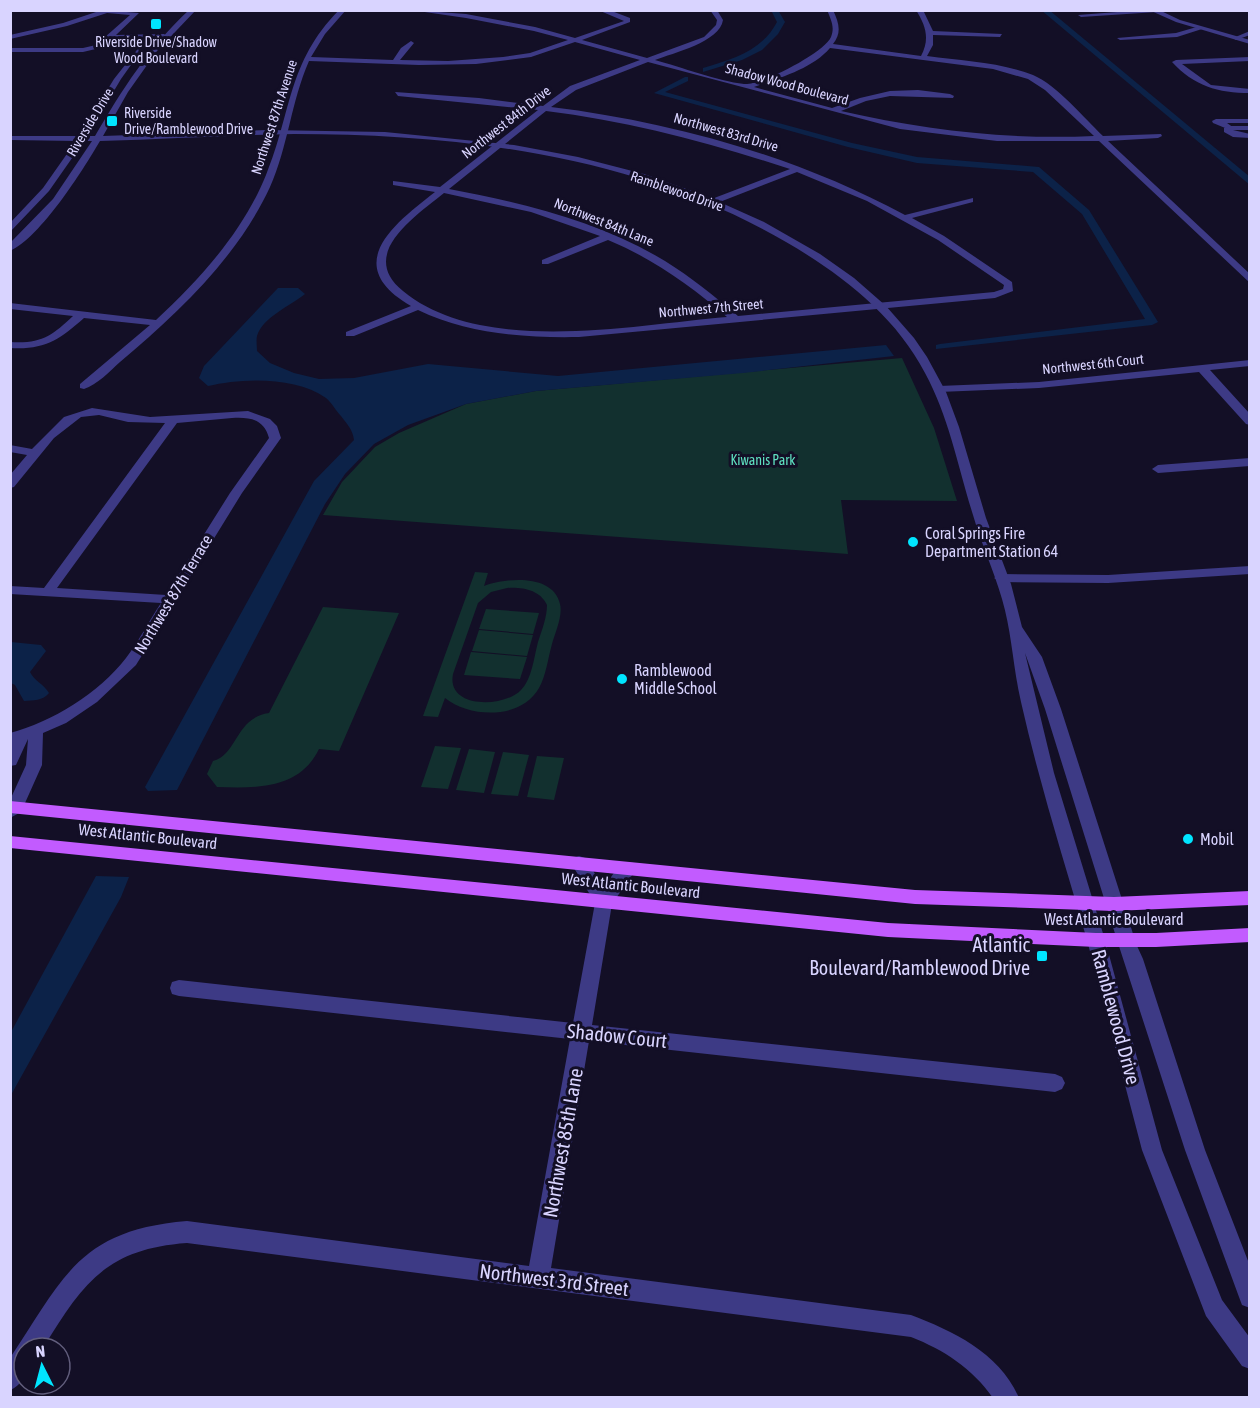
<svg xmlns="http://www.w3.org/2000/svg" width="1260" height="1408" font-family="'Asap Condensed',sans-serif">
<style>
.green{fill:#12302f;fill-rule:evenodd}
.water{fill:#0c2248}
.lines{fill:none;stroke-linecap:round;stroke-linejoin:round}
.canal{fill:#0c2248;fill-rule:evenodd}
.minor{fill:#3d3a85;fill-rule:evenodd}
.tertiary{fill:#3d3a85;fill-rule:evenodd}
.primary{fill:#c25bff;fill-rule:evenodd}
.poi-dot{fill:#00e5ff;stroke:#130f26;stroke-width:2}
.labels{text-anchor:middle;stroke-width:6;stroke-linejoin:round;paint-order:stroke}
.far-poi-label{font-size:14px;fill:#d9d4ff;stroke:#130f26}
.far-street-label{font-size:14px;fill:#d9d4ff;stroke:#130f26}
.far-park-label{font-size:14px;fill:#5fe0c0;stroke:#130f26}
.poi-label{font-size:16px;fill:#d9d4ff;stroke:#130f26;text-anchor:start}
.street-label{font-size:16px;fill:#d9d4ff;stroke:#130f26}
.near-poi-label{font-size:20px;fill:#d9d4ff;stroke:#130f26;text-anchor:end}
.near-street-label{font-size:20px;fill:#d9d4ff;stroke:#130f26}
</style>
<rect width="100%" height="100%" fill="#130f26"/>
<g class="green">
<polygon points="902,358 934,428 957,501 841,500 848,554 323,515 342,482 375,447 399,433 466,404 536,391"/>
<path d="M 475,572 L 488,573 L 484,586 C 505,578 553,573 560,604 C 563,616 555,633 552,644 C 548,658 546,676 539,688 C 521,720 470,718 445,698 L 438,717 L 423,716 ZM 507,588 C 523,587 540,590 547,605 C 547,617 542,630 538,642 C 534,657 532,679 521,690 C 504,708 446,709 453,674 L 478,603 L 491,592 Z"/>
<path d="M 323,607 L 399,613 L 339,751 L 319,749 C 299,790 256,788 217,787 L 207,774 L 213,761 C 238,754 235,718 269,713 Z"/>
<polygon points="486,609 539,613 533,634 479,629"/>
<polygon points="479,630 533,635 527,656 472,651"/>
<polygon points="471,652 527,657 520,679 464,675"/>
<polygon points="435,746 461,748 448,789 421,787"/>
<polygon points="469,749 495,752 484,793 456,790"/>
<polygon points="503,752 529,755 518,796 491,794"/>
<polygon points="537,756 564,758 554,800 527,797"/>
</g>
<g class="water">
<path d="M 278,288 L 298,288 L 305,294 C 290,306 263,317 257,336 C 256,340 257,347 257,351 L 270,363 L 294,373 L 319,379 L 354,378 L 428,364 L 558,376 L 886,345 L 894,356 L 743,373 L 536,391 L 466,404 L 408,425 L 374,444 L 345,474 L 325,504 L 177,790 L 148,791 L 145,787 L 314,481 L 354,440 C 353,430 347,424 341,416 C 336,411 332,403 326,398 C 295,376 242,378 208,386 L 199,378 L 204,366 Z"/>
<path d="M 11,642 L 41,645 L 46,651 L 30,672 C 34,681 44,684 49,693 C 43,701 33,700 24,701 L 15,685 L 11,683 Z"/>
<polygon points="96,876 129,877 121,897 11,1095 11,1032"/>
</g>
<g class="lines">
<g class="canal">
<path d="M 771,10 L 778,10 L 785,22 L 778,34 L 762,50 L 742,60 L 703,72 L 703,68 C 733,59 762,51 777,22 Z"/>
<polygon points="1041,10 1049,10 1250,177 1250,185"/>
<polygon points="685,77 688,77 688,81 665,92 852,143 917,157 1039,167 1089,210 1158,322 1152,325 936,349 936,345 940,344 1145,319 1082,214 1033,172 917,163 848,147 654,93"/>
</g>
<g class="minor">
<polygon points="102,10 139,13 116,35 164,34 167,36 164,38 111,39 100,48 83,52 10,52 10,48 83,48 96,45 130,15 107,13 67,26 10,39 10,35 63,23"/>
<path d="M 339,10 L 346,10 L 325,34 L 311,57 L 393,60 L 401,48 L 411,41 L 414,43 L 400,60 L 448,61 L 503,57 L 530,53 L 568,40 L 534,31 L 466,18 L 411,10 L 466,14 L 535,27 L 575,38 L 624,21 L 598,10 L 609,10 L 630,18 L 630,22 L 582,40 L 647,58 L 704,37 L 716,25 L 717,20 L 710,10 L 717,10 L 723,20 C 720,42 673,53 655,60 C 681,67 718,81 744,84 C 760,86 824,53 831,37 C 835,27 831,20 827,10 L 833,10 C 839,23 842,33 833,44 L 921,56 C 930,39 926,26 916,10 L 923,10 L 933,31 L 1002,34 L 1000,37 L 933,35 L 933,45 L 927,56 C 962,61 1000,62 1033,75 C 1057,85 1084,118 1103,136 L 1161,134 L 1162,136 L 1158,138 L 1108,141 L 1250,274 L 1250,283 L 1099,141 L 997,141 L 900,129 L 648,62 L 576,90 L 551,107 C 674,122 797,157 905,215 L 973,198 L 973,202 L 912,218 L 944,236 L 1012,282 L 1013,291 L 995,298 L 579,337 C 524,338 468,334 418,310 L 354,336 L 346,336 L 346,332 L 411,306 C 340,265 394,224 435,192 L 393,185 L 393,181 L 440,187 L 538,110 L 398,96 L 395,92 L 479,98 L 543,106 L 570,86 L 640,60 L 575,42 L 531,57 L 476,64 L 419,65 L 309,61 C 291,102 288,147 270,187 C 237,258 178,313 120,362 C 110,371 97,385 84,389 L 80,388 L 80,384 L 150,325 L 84,318 C 59,340 45,350 10,348 L 10,342 C 41,344 52,336 73,316 L 10,309 L 10,303 L 156,320 C 200,279 243,232 266,175 C 292,112 287,63 339,10 ZM 830,48 L 993,69 L 1028,79 L 1045,90 L 1094,136 C 1008,140 925,130 841,111 L 866,101 L 890,96 L 953,98 L 954,96 L 950,94 L 918,90 L 890,91 L 860,98 L 832,108 L 754,87 C 779,78 812,69 830,48 ZM 546,111 C 629,121 710,143 790,169 L 709,200 L 709,204 L 712,205 L 797,172 L 867,201 L 938,240 L 1004,285 L 1003,289 L 994,292 L 738,316 C 714,296 691,277 665,261 C 599,221 524,203 449,189 ZM 444,193 L 531,212 L 600,236 L 542,260 L 542,264 L 548,264 L 608,240 C 652,258 691,286 727,317 C 632,325 482,356 403,291 C 357,254 416,216 444,193 Z"/>
<polygon points="1143,10 1157,12 1081,17 1078,15"/>
<polygon points="1200,26 1202,29 1177,37 1120,40 1117,38 1176,33"/>
<polygon points="1250,31 1250,35 1236,40 1233,38"/>
<path d="M 1250,57 L 1250,61 L 1182,64 L 1211,85 L 1250,89 L 1250,93 C 1218,93 1194,86 1172,62 L 1176,60 Z"/>
<polygon points="1216,119 1250,119 1250,123 1227,123 1234,128 1230,130 1213,123 1212,121"/>
<polygon points="1250,360 1250,366 1210,370 1250,414 1250,425 1246,424 1199,372 1039,388 939,392 933,389 939,386 1039,382"/>
<path d="M 92,408 L 150,417 L 248,411 L 270,419 L 277,426 L 281,438 L 242,493 L 136,665 L 97,702 L 66,723 L 43,733 L 42,765 L 21,812 L 10,818 L 10,800 L 26,765 L 28,739 L 16,765 L 10,766 L 10,733 C 52,722 99,693 126,658 C 139,641 149,621 161,603 L 10,594 L 10,586 L 44,588 L 165,423 L 128,422 L 99,415 L 81,417 L 54,438 L 14,487 L 10,488 L 10,475 L 27,455 L 10,452 L 10,445 L 32,449 L 64,417 ZM 232,418 C 250,417 264,419 269,438 L 230,493 L 166,595 L 57,588 L 177,423 Z"/>
<polygon points="1250,458 1250,466 1158,473 1152,469 1158,465"/>
<polygon points="1250,566 1250,574 1108,583 1001,582 994,578 1001,574 1108,575"/>
<path d="M 579,856 L 585,858 L 604,888 C 612,877 619,859 634,863 L 637,868 L 612,904 L 592,1025 L 1055,1074 L 1062,1077 L 1065,1083 L 1062,1089 L 1055,1092 L 589,1041 L 551,1268 L 911,1315 C 953,1331 1000,1353 1019,1398 L 993,1398 C 972,1368 944,1350 911,1337 L 187,1243 C 106,1249 83,1283 43,1348 L 24,1348 C 24,1365 28,1383 10,1390 L 10,1358 C 63,1279 78,1230 187,1221 L 529,1266 L 570,1039 L 179,996 L 172,994 L 170,988 L 172,982 L 179,980 L 573,1023 L 595,903 L 571,863 L 573,858 Z"/>
<polygon points="1096,933 1102,935 1105,940 1162,1150 1222,1300 1250,1338 1250,1369 1242,1366 1206,1316 1142,1150 1087,940 1090,935"/>
<polygon points="1126,933 1132,935 1143,959 1205,1150 1250,1266 1250,1308 1242,1305 1239,1297 1185,1150 1117,940 1120,935"/>
</g>
<g class="tertiary">
<path d="M 189,10 L 196,10 L 157,51 L 128,92 L 103,136 L 267,130 L 385,132 L 514,145 L 578,157 L 644,174 L 706,196 L 764,222 L 820,254 L 854,278 L 886,306 L 914,338 L 927,357 L 946,392 L 959,427 L 986,518 L 1011,584 L 1022,627 L 1042,657 L 1061,709 L 1135,940 L 1132,945 L 1126,947 L 1120,945 L 1117,940 L 1045,709 L 1025,653 L 1054,773 L 1105,940 L 1102,945 L 1096,947 L 1090,945 L 1087,940 C 1064,861 1039,782 1021,702 C 1013,668 1012,633 1002,599 C 994,571 981,543 973,515 C 958,467 949,417 925,373 C 895,315 841,274 786,242 C 639,156 462,134 294,134 C 230,135 165,139 100,141 C 83,170 41,237 10,251 L 10,243 L 53,199 L 92,141 L 84,141 L 49,191 L 10,232 L 10,223 L 43,188 L 76,141 L 10,140 L 10,136 L 79,136 L 114,79 L 144,41 L 148,41 L 121,79 L 87,136 L 95,136 C 122,90 149,47 189,10 Z"/>
<polygon points="1149,10 1159,10 1180,20 1250,40 1250,44 1176,22"/>
<polygon points="1230,126 1250,126 1250,130 1233,130 1250,134 1250,138 1233,137 1224,132 1224,128"/>
</g>
<g class="primary">
<polygon points="10,801 915,890 1114,897 1250,891 1250,905 1114,911 915,904 10,813"/>
<polygon points="10,836 888,923 1096,933 1156,933 1250,928 1250,942 1156,947 1096,947 888,937 10,848"/>
</g>
</g>
<g class="poi-dot">
<rect x="150" y="18" width="12" height="12" rx="3"/>
<rect x="106" y="115" width="12" height="12" rx="3"/>
<circle cx="913" cy="542" r="6"/>
<circle cx="622" cy="679" r="6"/>
<circle cx="1188" cy="839" r="6"/>
<rect x="1036" y="950" width="12" height="12" rx="3"/>
</g>
<g class="labels">
<g class="far-poi-label">
<text x="156" y="47">Riverside Drive/Shadow<tspan x="156" dy="16">Wood Boulevard</tspan></text>
<text x="124" y="118" text-anchor="start">Riverside<tspan x="124" dy="16">Drive/Ramblewood Drive</tspan></text>
</g>
<g class="far-street-label">
<text transform="translate(787 84) rotate(15)" y="5">Shadow Wood Boulevard</text>
<text transform="translate(274 117) rotate(-72)" y="5">Northwest 87th Avenue</text>
<text transform="translate(90 122) rotate(-59)" y="5">Riverside Drive</text>
<text transform="translate(506 122) rotate(-38)" y="5">Northwest 84th Drive</text>
<text transform="translate(726 132) rotate(16)" y="5">Northwest 83rd Drive</text>
<text transform="translate(677 191) rotate(19)" y="5">Ramblewood Drive</text>
<text transform="translate(604 222) rotate(22)" y="5">Northwest 84th Lane</text>
<text transform="translate(711 308) rotate(-5)" y="5">Northwest 7th Street</text>
<text transform="translate(1093 364) rotate(-6)" y="5">Northwest 6th Court</text>
</g>
<g class="far-park-label">
<text x="763" y="465">Kiwanis Park</text>
</g>
<g class="poi-label">
<text x="925" y="539">Coral Springs Fire<tspan x="925" dy="18">Department Station 64</tspan></text>
<text x="634" y="676">Ramblewood<tspan x="634" dy="18">Middle School</tspan></text>
<text x="1200" y="845">Mobil</text>
</g>
<g class="street-label">
<text transform="translate(173 594) rotate(-59)" y="6">Northwest 87th Terrace</text>
<text transform="translate(148 836) rotate(6)" y="6">West Atlantic Boulevard</text>
<text transform="translate(631 885) rotate(6)" y="6">West Atlantic Boulevard</text>
<text x="1114" y="925">West Atlantic Boulevard</text>
</g>
<g class="near-poi-label">
<text x="1030" y="952">Atlantic<tspan x="1030" dy="23">Boulevard/Ramblewood Drive</tspan></text>
</g>
<g class="near-street-label">
<text transform="translate(1116 1017) rotate(75)" y="7">Ramblewood Drive</text>
<text transform="translate(617 1036) rotate(6)" y="7">Shadow Court</text>
<text transform="translate(563 1143) rotate(-80)" y="7">Northwest 85th Lane</text>
<text transform="translate(554 1280) rotate(7)" y="7">Northwest 3rd Street</text>
</g>
</g>
<rect width="1260" height="1408" fill="none" stroke="#d9d4ff" stroke-width="24"/>
<g transform="translate(42 1366) rotate(354)"><circle r="28" fill="#130f26" stroke="#625e7d" stroke-width="1.5"/>
<path d="M0-4.5L10 22L0 15L-10 22Z" fill="#00e5ff"/>
<text y="-9" font-size="16" font-weight="bold" text-anchor="middle" fill="#d9d4ff">N</text>
</g>
</svg>
